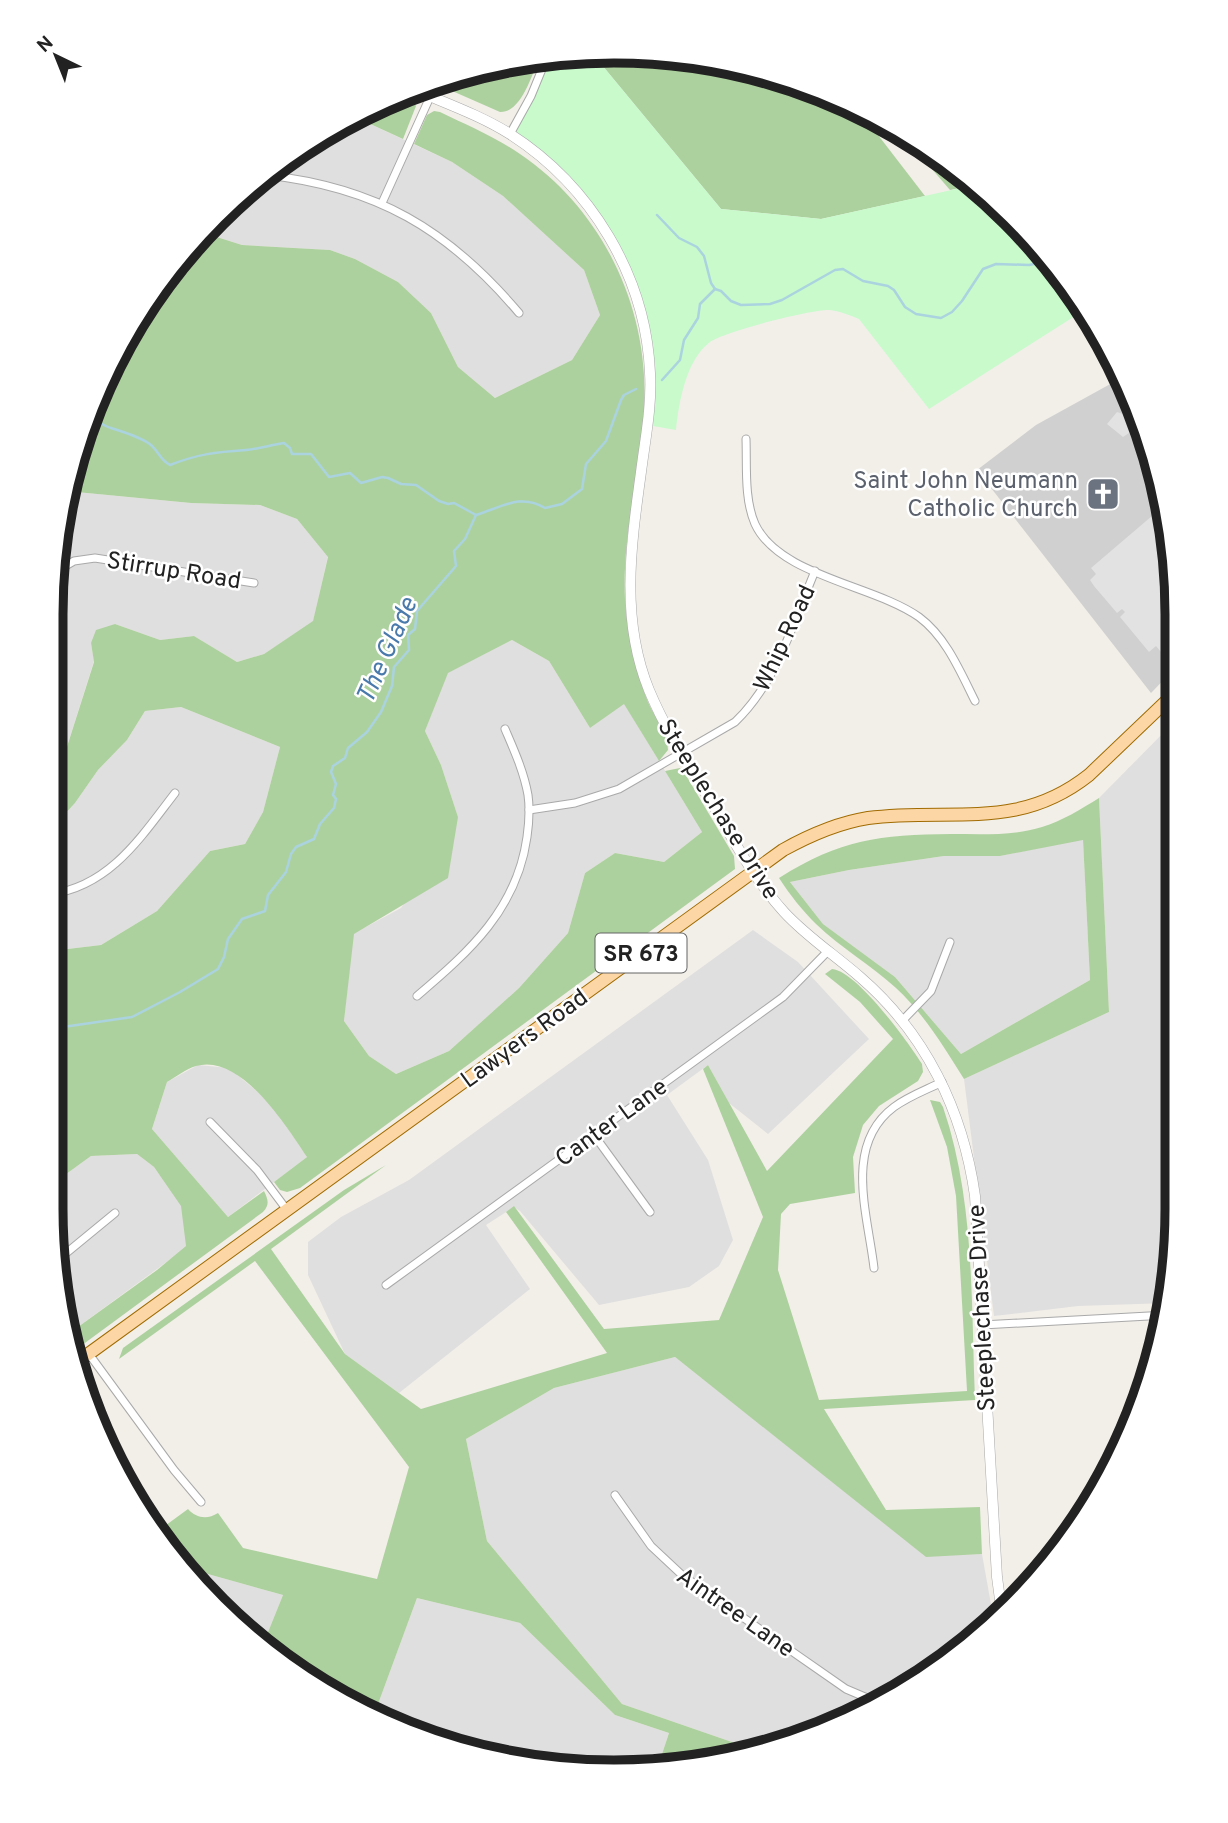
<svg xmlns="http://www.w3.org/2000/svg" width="1228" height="1823" font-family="Overpass,sans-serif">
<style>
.residential{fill:#e0dfdf}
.religious{fill:#d0d0d0}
.forest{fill:#add19e;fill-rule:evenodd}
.park{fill:#c8facc}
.parking{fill:#e2e2e2}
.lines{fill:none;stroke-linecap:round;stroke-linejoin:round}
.stream{stroke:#aad3df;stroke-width:2.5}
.minor-casing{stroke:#a9a9a9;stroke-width:9}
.tertiary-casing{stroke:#a9a9a9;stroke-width:11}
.primary-casing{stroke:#a06b00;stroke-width:14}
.minor{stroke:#fff;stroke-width:7}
.tertiary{stroke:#fff;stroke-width:10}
.primary{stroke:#fcd6a4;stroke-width:12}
.labels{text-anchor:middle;stroke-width:5;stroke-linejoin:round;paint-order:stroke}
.shield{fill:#fff;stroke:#646464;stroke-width:2}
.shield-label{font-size:23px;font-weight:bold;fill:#222}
.worship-label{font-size:24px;fill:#5b616d;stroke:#fff;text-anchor:end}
.street-label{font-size:24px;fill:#222;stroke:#fff}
.water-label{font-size:26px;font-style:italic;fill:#4a7aab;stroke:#fff}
.rim{fill:none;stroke:#222;stroke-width:9}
</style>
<rect width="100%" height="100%" fill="#f2efe9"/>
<g class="residential">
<polygon points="355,117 452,162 503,196 584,270 600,315 572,360 495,398 458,367 431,313 398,282 355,259 330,250 242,245 204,233 215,216 301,146"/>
<polygon points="66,491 191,503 260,505 297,519 328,556 313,622 264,654 237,662 194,636 160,640 115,624 91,643 94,661 51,797 51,614 61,505"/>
<polygon points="512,640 549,661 590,728 624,703 702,832 664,862 615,853 585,873 568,933 519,988 449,1051 396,1074 369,1056 344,1021 353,934 401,908 458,817 441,765 425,731 447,673"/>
<polygon points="181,707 280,747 263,812 245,844 210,851 157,911 101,945 51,951 51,829 75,803 98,770 127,740 145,711"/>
<polygon points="1177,719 1177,1209 1168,1303 1078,1306 994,1316 964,1079 1109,1012 1099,798"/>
<polygon points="1083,839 1090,980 961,1054 895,977 823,924 790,882 849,870 944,856 1000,856"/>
<polygon points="753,930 798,962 869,1039 768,1134 729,1103 708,1065 667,1095 708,1160 733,1240 719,1266 689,1287 599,1305 520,1211 514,1207 486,1225 530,1289 399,1393 345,1354 308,1275 308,1242 341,1217 409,1180"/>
<polygon points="198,1065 229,1068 271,1103 307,1157 228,1217 152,1129 167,1082"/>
<polygon points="137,1154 154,1167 182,1206 187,1247 71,1332 51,1209 51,1185 91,1156"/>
<polygon points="675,1357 926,1556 982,1554 994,1621 895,1697 755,1750 622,1704 487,1541 466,1439 554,1388"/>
<polygon points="190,1569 283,1595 262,1647"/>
<polygon points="417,1598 520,1623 615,1715 669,1733 658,1766 577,1771 399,1730 374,1715"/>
</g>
<polygon class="religious" points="1123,377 1134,398 1166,504 1177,614 1177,666 1151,693 977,470 1036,425"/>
<g class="forest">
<polygon points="614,51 723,62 829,93 858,109 925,196 821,219 721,209 592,53"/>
<path d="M 539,58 C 532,75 521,113 500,112 L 434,83 L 504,62 Z"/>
<polygon points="400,93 412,99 416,106 403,139 355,117"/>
<path d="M 434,111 L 440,112 C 467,125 495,137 520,154 C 603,210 650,309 644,409 C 640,473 622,535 625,599 C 627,634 635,670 648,702 C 655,718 668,734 668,750 L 659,761 L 624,704 L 590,728 L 549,661 L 512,640 L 448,673 L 425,731 L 441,765 L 458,817 L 448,878 L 354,934 L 344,1021 L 369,1056 L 396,1074 L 449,1051 L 519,988 L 568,933 L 585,873 L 615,853 L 664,862 L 702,832 L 665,771 L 680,768 L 684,772 L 734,856 L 735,869 L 300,1188 L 287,1192 L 280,1190 L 274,1182 L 307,1157 C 286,1126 241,1053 196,1066 C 186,1069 176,1077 167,1082 L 152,1129 L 228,1217 L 264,1191 C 268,1199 270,1205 263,1212 L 74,1351 L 71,1332 L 157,1270 L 186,1246 L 181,1206 L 154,1167 L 137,1154 L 91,1156 L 51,1185 L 51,951 L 101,945 L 157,911 L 210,851 L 245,844 L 263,812 L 280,747 L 181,707 L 145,711 L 127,740 L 98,770 L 75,803 L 51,829 L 51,797 L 94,662 L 91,643 L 96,630 L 115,624 L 160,640 L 194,636 L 237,662 L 264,654 L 313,621 L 328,557 L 297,519 L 260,505 L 191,503 L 66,491 L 109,365 L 204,233 L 242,245 L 330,250 L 355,259 L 398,282 L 431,313 L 458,367 L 495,398 L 572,360 L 600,315 L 584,270 L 503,196 L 452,162 L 414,144 L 427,115 Z"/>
<polygon points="899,131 927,145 974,185 950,190"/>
<path d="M 1099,798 L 1109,1012 L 964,1079 C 944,1047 924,1014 896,988 C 871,965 841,948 816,924 C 802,910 790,895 779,878 C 841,839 879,835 951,834 C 982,834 1013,836 1042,827 C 1062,821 1081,809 1099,798 ZM 1083,840 L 1090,980 L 961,1054 L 895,977 L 823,924 L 790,882 L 849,870 L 944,856 L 1000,856 Z"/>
<path d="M 832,969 C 857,971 908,1042 922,1064 L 923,1072 L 918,1081 L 879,1106 L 863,1125 L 853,1157 L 855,1193 L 790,1204 L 781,1214 L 778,1270 L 819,1400 L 967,1391 L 956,1196 L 947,1147 L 930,1100 L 940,1102 L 943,1107 C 975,1201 971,1302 975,1400 L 824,1409 L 886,1510 L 980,1507 L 982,1554 L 926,1557 L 675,1357 L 554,1388 L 466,1439 L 487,1541 L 622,1704 L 755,1750 L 724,1761 L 658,1766 L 669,1733 L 615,1715 L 520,1623 L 417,1598 L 374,1715 L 271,1656 L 262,1647 L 283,1595 L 190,1569 L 153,1529 L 158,1531 L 188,1509 C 196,1518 207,1520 218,1513 L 243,1548 L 377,1579 L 409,1467 L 255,1261 L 119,1359 L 123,1348 L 344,1190 L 386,1165 L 271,1249 L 345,1354 L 421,1409 L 607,1353 L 506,1212 L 514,1206 L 604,1329 L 719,1320 L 763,1217 L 703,1069 L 708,1065 L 767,1171 L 893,1039 L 860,1002 L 825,974 Z"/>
</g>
<path class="park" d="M 592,53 L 721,209 L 821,219 L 974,185 L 1012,215 L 1086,309 L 929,409 L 859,319 C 849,315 840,311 829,310 C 809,310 726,331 710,342 C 686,360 679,402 676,430 L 653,426 L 635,292 L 584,200 L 510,134 L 547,57 Z"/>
<g class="parking">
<polygon points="1128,409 1140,418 1147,441 1129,433 1123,437 1107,424 1117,412 1123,414"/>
<polygon points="1166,504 1177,614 1177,638 1161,652 1156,646 1149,652 1120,617 1125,612 1122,609 1117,613 1094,586 1090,580 1096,574 1091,568"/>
</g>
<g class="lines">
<g class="stream">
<polyline points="657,215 679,238 697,247 704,256 711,283 715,289"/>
<polyline points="715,289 721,291 731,301 741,305 770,304 782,300 835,270 843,269 863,281 888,286 894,290 905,307 916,314 941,318 952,312 962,301 983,269 996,264 1029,265 1049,261"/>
<polyline points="662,380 680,360 684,340 698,318 700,304 715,289"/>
<path d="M 91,418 C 98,421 104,426 111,428 C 123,432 141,437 151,445 C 159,452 160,460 170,465 C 198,454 216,452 246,450 C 258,449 271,445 284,443 L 290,448 L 292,454 L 311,454 L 329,477 L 350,473 L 361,483 L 382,477 L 388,478 L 401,484 L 416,485 L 439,501 L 448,504 L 454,503 L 476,515"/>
<path d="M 51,1016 L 63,1027 L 132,1017 L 180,992 L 218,969 L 224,957 L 228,939 L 242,919 L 265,911 L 268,895 L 286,872 L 291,854 L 296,847 L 314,839 L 320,824 L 334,808 L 336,799 L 333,795 L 336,784 L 331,772 L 333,766 L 345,758 L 348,748 L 367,732 L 381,712 L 392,686 L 394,667 L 409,650 L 408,635 L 415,629 L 417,611 L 456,566 L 454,551 L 465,539 L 476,515 C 502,507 521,493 545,508 L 562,504 L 582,489 L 586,464 L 606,441 L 621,400 L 624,395 L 636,389"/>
</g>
<defs>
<g id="minor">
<polyline points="510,134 531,96 547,57"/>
<path d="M 266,175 C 376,187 448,229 519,313"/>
<polyline points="382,203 430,97"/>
<path d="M 746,439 C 747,466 744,499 755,524 C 779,576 874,585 919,617 C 946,637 960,671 975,701"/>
<polyline points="55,572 74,561 95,558 254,583"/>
<path d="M 529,810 L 575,803 L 619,789 L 735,722 C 777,682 793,623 815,571"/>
<path d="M 51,894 C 110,886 141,837 175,793"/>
<path d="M 417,996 C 470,951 517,909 527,837 C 529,823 530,809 528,795 C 524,772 514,750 505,729"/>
<polyline points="902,1021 931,991 950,942"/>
<polyline points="210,1122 257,1170 287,1210"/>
<polyline points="594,1135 650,1212"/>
<polyline points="59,1259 115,1213"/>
<path d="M 874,1268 C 868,1215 843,1145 894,1107 C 909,1096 926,1090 942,1082"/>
<polyline points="386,1285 783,997 828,951"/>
<polyline points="982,1325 1167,1315"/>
<polyline points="89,1354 174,1470 201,1502"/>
<polyline points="615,1495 651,1546 682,1575 846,1689 879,1703"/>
</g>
<path id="tertiary" d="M 413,89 C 445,103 480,115 510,134 C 591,186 646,276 650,373 C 652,406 645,440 641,472 C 631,545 620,619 649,690 C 666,731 691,769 714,807 C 735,843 755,880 784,912 C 807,937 835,955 860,977 C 926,1034 963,1111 975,1196 L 997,1577 L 1002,1615"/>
<path id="primary" d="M 76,1363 L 783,850 C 810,835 837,823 868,818 C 951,807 1017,832 1089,775 L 1177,691"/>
</defs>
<use href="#minor" class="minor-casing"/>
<use href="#tertiary" class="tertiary-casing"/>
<use href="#primary" class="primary-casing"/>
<use href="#minor" class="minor"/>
<use href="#tertiary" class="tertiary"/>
<use href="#primary" class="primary"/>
</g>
<defs>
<symbol id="church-square" viewBox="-11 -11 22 22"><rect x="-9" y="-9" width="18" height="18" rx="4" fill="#6b7280" stroke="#fff"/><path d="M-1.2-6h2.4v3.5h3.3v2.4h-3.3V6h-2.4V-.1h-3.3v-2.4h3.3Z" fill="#fff"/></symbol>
</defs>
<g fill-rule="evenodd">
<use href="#church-square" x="1084" y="475" width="38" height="38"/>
</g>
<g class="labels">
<rect class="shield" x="595.5" y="933.5" width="91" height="39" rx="5"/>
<g class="shield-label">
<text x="641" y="961">SR 673</text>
</g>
<g class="worship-label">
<text x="1078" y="488">Saint John Neumann<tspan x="1078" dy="28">Catholic Church</tspan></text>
</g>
<g class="street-label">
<text transform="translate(174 570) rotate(9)" y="8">Stirrup Road</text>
<text transform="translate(784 638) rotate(-65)" y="8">Whip Road</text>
<text transform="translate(719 809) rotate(58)" y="8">Steeplechase Drive</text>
<text transform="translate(524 1038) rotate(-36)" y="8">Lawyers Road</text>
<text transform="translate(611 1122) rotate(-36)" y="8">Canter Lane</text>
<text transform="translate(981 1308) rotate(-93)" y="8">Steeplechase Drive</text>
<text transform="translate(736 1612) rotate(35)" y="8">Aintree Lane</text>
</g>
<g class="water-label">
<text transform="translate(386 650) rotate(-66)" y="9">The Glade</text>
</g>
</g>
<path d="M0 0H1228V1823H0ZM614 63H614A551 551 0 0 1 1165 614V1209A551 551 0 0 1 614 1760H614A551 551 0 0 1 63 1209V614A551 551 0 0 1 614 63Z" fill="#fff" fill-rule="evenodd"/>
<path class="rim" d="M614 63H614A551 551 0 0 1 1165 614V1209A551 551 0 0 1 614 1760H614A551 551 0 0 1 63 1209V614A551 551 0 0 1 614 63Z"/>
<g transform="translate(56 56) rotate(317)" stroke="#ffffff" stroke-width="5" paint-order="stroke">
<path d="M0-5L12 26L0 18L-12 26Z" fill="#222222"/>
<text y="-10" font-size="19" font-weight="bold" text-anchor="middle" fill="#222222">N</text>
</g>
</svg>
